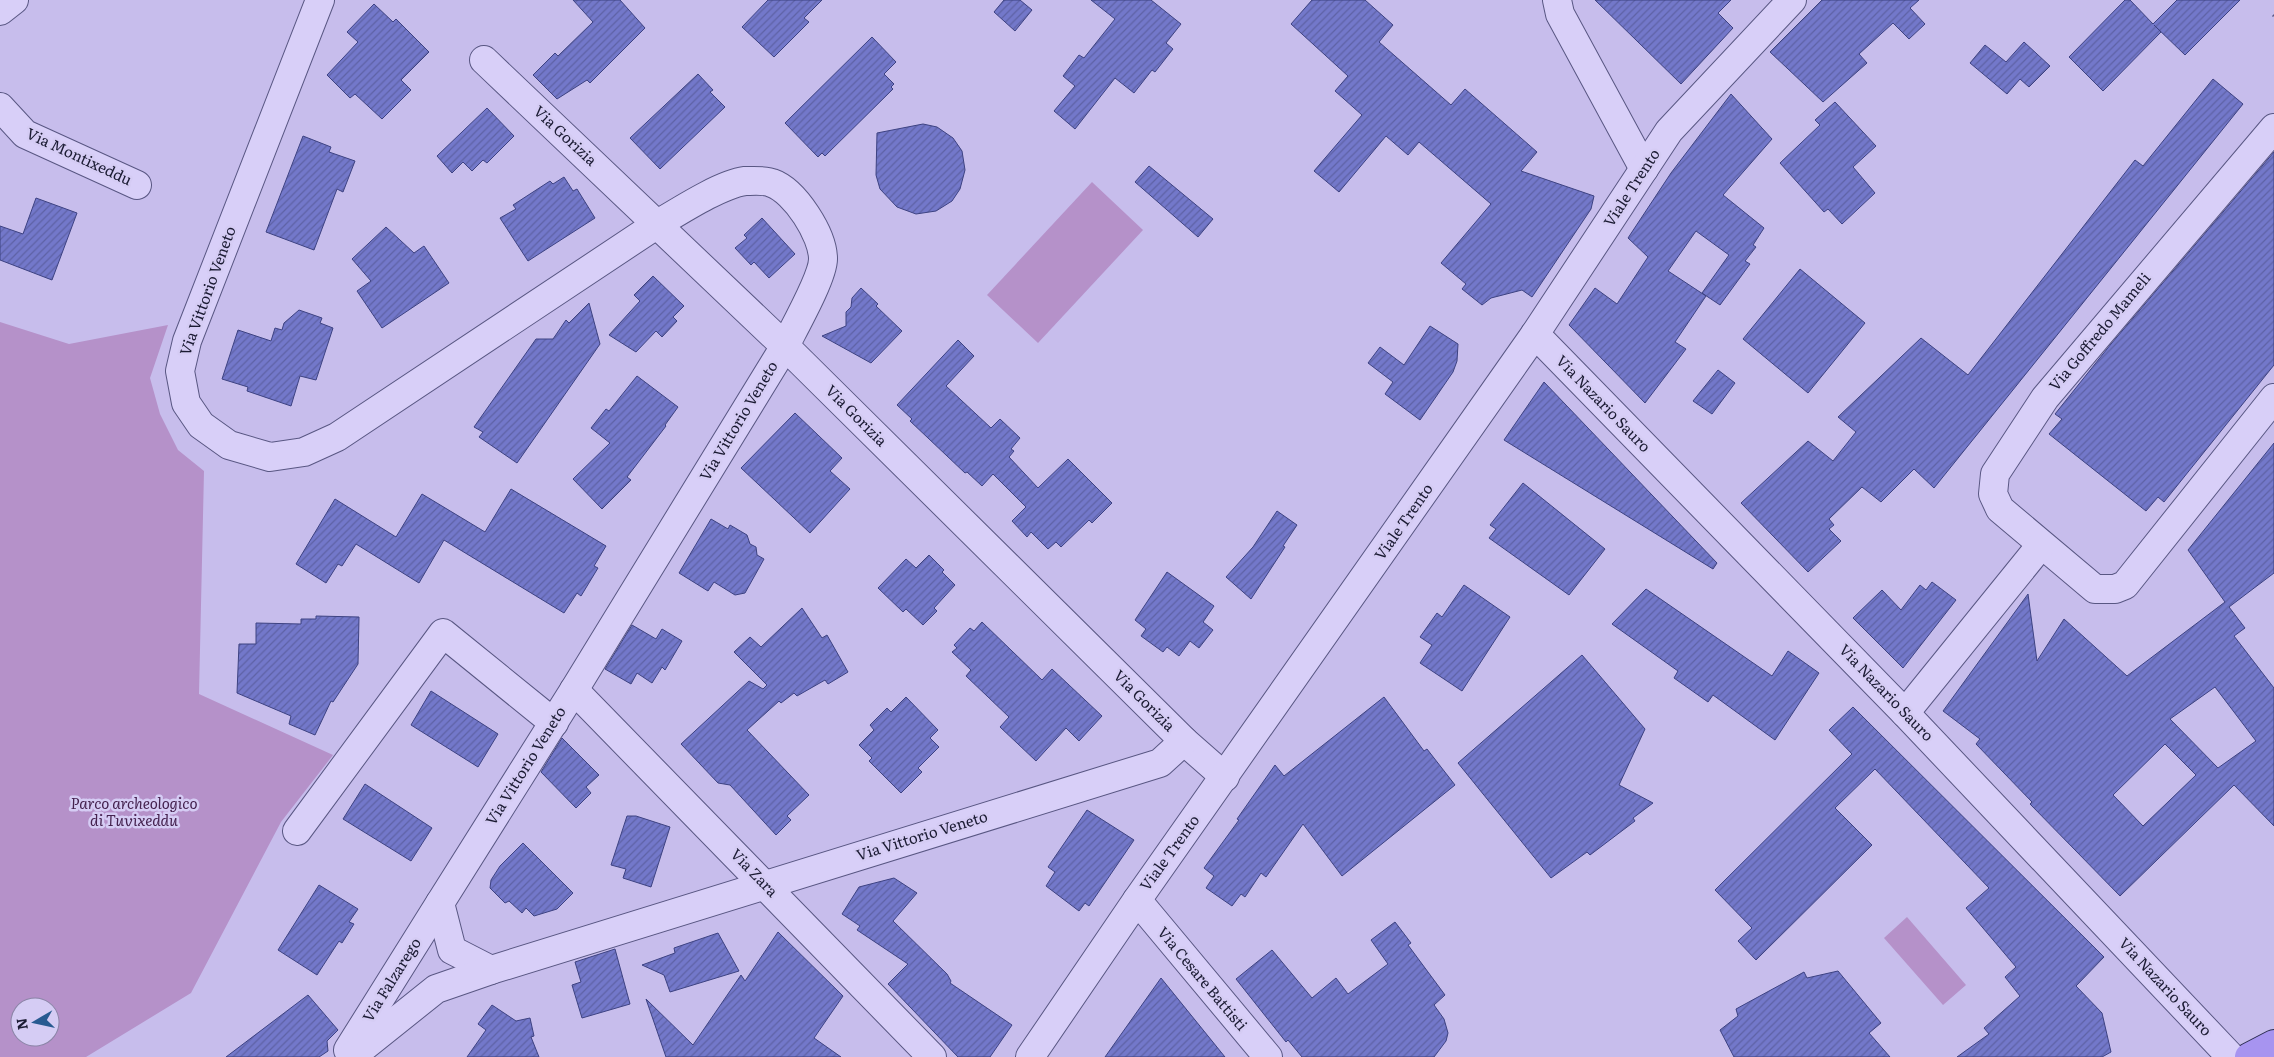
<svg xmlns="http://www.w3.org/2000/svg" width="2274" height="1057" font-family="Literata,serif">
<style>
.green{fill:#b591c9;fill-rule:evenodd}
.building{fill:url(#building-hatch);stroke:#3d4282;fill-rule:evenodd}
.lines{fill:none;stroke-linecap:round;stroke-linejoin:round}
.minor-casing{stroke:#595783;stroke-width:30}
.major-casing{stroke:#2b2c51;stroke-width:30}
.path{stroke:#595783;stroke-width:3;stroke-dasharray:4 2.5;stroke-linecap:butt}
.minor{stroke:#d8cff8;stroke-width:28}
.major{stroke:#a794f0;stroke-width:28}
.labels{text-anchor:middle;stroke-width:5;stroke-linejoin:round;paint-order:stroke}
.street-label{font-size:15px;fill:#1b1b33;stroke:#d5ccf4}
.park-label{font-size:15px;font-style:italic;fill:#45224f;stroke:#d5ccf4}
</style>
<defs>
<pattern id="building-hatch" width="6" height="6" patternUnits="userSpaceOnUse" patternTransform="scale(1.25)"><rect width="6" height="6" fill="#7378ca"/><path d="M-1 1l2-2M0 6l6-6M5 7l2-2" fill="none" stroke="#5e62a5"/></pattern>
</defs>
<rect width="100%" height="100%" fill="#c7bdec"/>
<g class="green">
<polygon points="1092,182 1143,230 1038,343 987,295"/>
<path d="M 0,322 L 69,344 L 168,325 L 150,378 L 160,414 L 178,450 L 204,471 L 199,694 L 333,755 L 281,822 L 191,993 L 86,1057 L 0,1057 ZM 20,1007 L 50,1007 L 50,1037 L 20,1037 Z"/>
<polygon points="1907,917 1966,985 1943,1005 1884,938"/>
</g>
<g class="building">
<polygon points="573,0 620,0 645,28 590,83 587,80 557,99 533,75 555,53 558,56 593,22"/>
<polygon points="768,0 822,0 804,18 809,22 774,57 742,27"/>
<polygon points="1004,0 1020,0 1032,10 1015,31 994,12"/>
<polygon points="1091,0 1151,0 1181,24 1166,43 1173,49 1155,72 1152,70 1134,93 1115,78 1075,129 1054,111 1075,86 1063,76 1079,55 1084,58 1115,19"/>
<polygon points="1312,0 1365,0 1393,25 1379,42 1451,105 1465,89 1537,152 1521,171 1594,196 1591,209 1532,297 1522,290 1491,298 1482,305 1462,289 1466,284 1441,263 1491,204 1419,142 1408,155 1386,136 1339,192 1314,171 1362,115 1335,91 1348,76 1291,24"/>
<polygon points="1595,0 1731,0 1718,13 1733,28 1681,84"/>
<polygon points="1822,0 1919,0 1910,8 1925,24 1909,39 1893,23 1859,54 1867,63 1823,102 1770,52"/>
<polygon points="2125,0 2130,0 2153,24 2177,0 2240,0 2185,55 2154,25 2161,32 2103,91 2069,57"/>
<polygon points="374,4 393,22 396,19 429,52 401,80 411,90 382,119 355,94 350,98 327,75 358,42 347,32"/>
<polygon points="872,37 896,62 884,74 894,84 891,87 893,89 825,156 822,153 818,157 785,123"/>
<polygon points="2024,42 2050,66 2029,87 2020,79 2007,94 1970,63 1985,45 2006,62"/>
<polygon points="698,74 713,90 710,92 725,107 660,169 630,138"/>
<polygon points="2213,79 2243,104 1934,488 1914,469 1881,502 1862,487 1829,519 1834,525 1829,529 1841,541 1808,572 1741,503 1808,441 1833,461 1856,432 1838,417 1921,338 1968,375 2135,160 2143,166"/>
<polygon points="1731,94 1772,139 1723,195 1764,228 1753,245 1756,247 1745,261 1750,264 1720,305 1702,293 1729,255 1696,231 1668,271 1706,296 1675,342 1686,349 1645,403 1569,325 1595,288 1617,304 1648,257 1628,238 1671,173"/>
<polygon points="1835,102 1876,146 1853,167 1875,193 1842,224 1828,209 1824,212 1780,163 1820,125 1815,120"/>
<polygon points="487,108 514,136 487,163 483,160 472,171 463,162 452,173 437,156"/>
<polygon points="923,124 937,127 953,138 962,151 965,170 960,189 952,201 936,211 916,214 897,207 880,189 876,175 877,133"/>
<polygon points="303,136 331,147 329,152 355,161 343,192 337,189 314,250 266,232"/>
<polygon points="2274,152 2274,365 2164,502 2158,497 2146,511 2049,434 2062,419 2055,414 2111,344"/>
<polygon points="1149,166 1213,219 1198,237 1135,182"/>
<polygon points="564,177 573,191 577,189 595,218 528,261 500,218 516,209 513,205 550,181 553,184"/>
<polygon points="36,198 77,213 52,280 0,260 0,226 23,234"/>
<polygon points="762,218 795,254 769,278 754,262 751,265 735,248 747,238 744,235"/>
<polygon points="386,227 414,253 424,246 449,283 382,328 357,291 371,281 352,259"/>
<polygon points="1800,269 1865,323 1808,393 1743,339"/>
<polygon points="653,276 684,306 673,317 677,321 662,337 656,331 636,352 609,335 640,301 634,295"/>
<polygon points="861,288 878,304 876,306 902,331 871,363 822,336 846,326 846,312 851,307 852,298"/>
<polygon points="589,303 600,344 517,463 479,437 483,432 474,427 536,339 553,339 566,320 569,323"/>
<polygon points="299,310 322,318 320,323 333,328 316,380 300,376 291,406 247,391 248,387 222,379 238,330 271,341 275,328 282,330 284,323"/>
<polygon points="1430,326 1458,344 1457,361 1453,372 1420,420 1385,394 1393,382 1368,363 1380,347 1404,365"/>
<polygon points="958,340 974,356 946,386 991,428 1000,419 1020,438 1011,449 1014,451 1009,457 1038,488 1068,459 1112,503 1092,523 1089,520 1061,547 1056,542 1048,549 1031,532 1027,537 1012,521 1026,507 993,474 982,486 967,472 965,473 910,421 912,419 897,405"/>
<polygon points="1718,370 1735,383 1712,414 1693,401"/>
<polygon points="637,376 678,407 665,425 666,426 627,477 631,480 602,509 573,479 610,443 591,428 606,409 609,411"/>
<polygon points="1544,382 1717,563 1713,569 1504,440"/>
<polygon points="795,413 842,458 830,471 850,489 810,533 741,468"/>
<path d="M 2274,443 L 2274,573 L 2229,607 L 2245,628 L 2234,636 L 2274,688 L 2274,826 L 2234,785 L 2120,896 L 2030,804 L 2032,802 L 1976,744 L 1980,739 L 1943,711 L 2028,594 L 2037,661 L 2064,619 L 2127,676 L 2225,602 L 2188,550 ZM 2215,687 L 2256,741 L 2218,768 L 2170,719 ZM 2165,744 L 2196,775 L 2143,826 L 2113,795 Z"/>
<polygon points="1523,483 1605,549 1569,595 1489,538 1496,529 1490,525"/>
<polygon points="511,489 606,546 594,566 598,568 581,596 577,593 564,613 444,540 419,583 356,544 342,566 338,564 326,583 296,564 335,499 396,537 422,494 485,532"/>
<polygon points="1277,511 1297,525 1283,546 1285,547 1251,599 1226,577 1253,547"/>
<polygon points="711,519 728,529 730,525 747,535 750,544 756,547 757,555 764,559 745,593 735,595 714,582 708,591 679,573"/>
<polygon points="929,555 944,570 942,572 955,585 934,608 937,611 923,625 906,609 903,612 878,588 906,559 916,568"/>
<polygon points="1167,572 1214,606 1203,622 1213,630 1199,648 1190,641 1179,656 1167,647 1163,652 1141,636 1146,629 1135,620"/>
<polygon points="1932,582 1956,600 1903,668 1853,618 1882,590 1901,610 1920,585 1926,590"/>
<polygon points="1464,585 1510,617 1462,691 1420,663 1432,645 1420,637 1437,613 1442,617"/>
<polygon points="1646,589 1772,676 1788,651 1819,673 1775,740 1713,695 1708,702 1674,678 1678,671 1612,624"/>
<polygon points="802,608 822,638 827,635 848,672 828,684 825,680 797,696 794,693 781,703 779,701 747,730 809,795 787,816 791,820 776,835 730,785 718,783 681,744 749,681 763,689 767,685 734,652 750,637 761,647"/>
<polygon points="316,616 359,617 358,664 333,702 331,701 315,735 289,724 291,716 237,693 239,644 256,644 256,623 301,624 301,619 316,619"/>
<polygon points="982,622 1042,680 1052,669 1102,716 1079,741 1066,728 1036,761 1000,727 1009,717 966,676 971,670 952,652 957,648 954,645 970,628 974,631"/>
<polygon points="632,625 656,639 662,629 682,641 665,670 662,667 652,683 637,673 631,684 605,669"/>
<polygon points="1582,655 1645,729 1619,785 1653,803 1633,818 1635,821 1590,855 1587,852 1551,878 1458,763"/>
<polygon points="431,691 498,734 478,767 411,725"/>
<polygon points="906,697 938,730 930,738 939,747 918,768 922,772 901,793 869,761 872,758 859,745 874,730 870,725 887,708 891,712"/>
<polygon points="1384,697 1424,751 1427,749 1455,785 1342,876 1303,824 1266,877 1261,873 1245,897 1241,894 1232,906 1206,888 1214,876 1204,868 1239,820 1237,819 1275,765 1284,776"/>
<polygon points="1853,707 2104,957 2076,986 2102,1013 2111,1052 2102,1057 1957,1057 1989,1034 1984,1028 2020,996 2005,977 2016,967 1966,908 1989,888 1875,769 1835,808 1872,845 1756,960 1738,941 1752,928 1715,890 1852,754 1829,730"/>
<polygon points="562,738 599,775 586,787 591,793 576,808 541,772"/>
<polygon points="365,784 432,828 411,861 343,819"/>
<polygon points="1087,810 1134,840 1089,906 1085,903 1079,911 1046,886 1055,872 1048,867"/>
<polygon points="627,816 636,816 670,827 651,887 623,878 626,869 611,865"/>
<polygon points="523,843 573,893 557,909 534,916 526,908 522,913 509,901 505,903 490,888 491,880 500,866"/>
<polygon points="894,878 917,893 893,921 947,974 951,981 950,983 1012,1025 990,1057 958,1057 888,984 908,964 857,930 860,926 842,914 859,887"/>
<polygon points="319,885 358,909 349,922 354,924 342,943 339,941 317,975 278,950"/>
<polygon points="1395,922 1411,943 1408,945 1445,995 1434,1005 1444,1019 1448,1033 1446,1041 1434,1057 1302,1057 1288,1040 1286,1042 1236,979 1272,950 1312,998 1336,978 1348,994 1388,964 1371,940"/>
<polygon points="778,932 843,996 814,1038 841,1057 666,1057 646,999 693,1045 741,975 745,981"/>
<polygon points="718,933 739,971 670,992 664,975 642,965 675,953 674,948"/>
<polygon points="615,949 630,1004 582,1018 572,985 581,982 575,962"/>
<polygon points="1838,971 1881,1023 1869,1033 1890,1057 1734,1057 1720,1030 1738,1016 1736,1009 1804,972 1807,978"/>
<polygon points="1161,978 1225,1057 1105,1057"/>
<polygon points="308,995 338,1030 327,1041 328,1051 319,1057 226,1057"/>
<polygon points="492,1005 516,1021 530,1018 534,1036 531,1037 539,1057 467,1057 486,1030 478,1024"/>
</g>
<g class="lines">
<defs>
<g id="minor">
<path d="M 320,0 L 187,341 L 180,371 L 186,403 L 201,425 L 229,445 L 270,457 L 304,452 L 337,437 L 656,225 C 678,212 721,184 745,181 C 752,181 766,180 772,183 C 795,191 823,235 823,259 C 823,277 794,328 785,346 L 574,690 L 440,903 L 452,950 L 491,970"/>
<polyline points="1557,0 1560,14 1644,169"/>
<polyline points="0,11 14,0"/>
<polyline points="484,60 791,352 1184,741 1225,777"/>
<polyline points="0,107 25,134 137,185"/>
<polyline points="2274,128 2045,398 1995,474 1993,494 2000,509 2095,589 2115,589 2125,585 2274,398"/>
<polyline points="1535,334 1905,713 2231,1057"/>
<polyline points="574,690 932,1057"/>
<polyline points="1905,713 2041,545"/>
<polyline points="297,831 443,633 554,723"/>
<polyline points="1137,900 1268,1057"/>
<polyline points="348,1050 440,903"/>
<polyline points="351,1057 436,989 491,970 1160,763 1184,741"/>
<polyline points="1030,1057 1137,900 1535,334 1669,131 1792,0"/>
</g>
<polyline id="major" points="2249,1057 2274,1044"/>
</defs>
<use href="#minor" class="minor-casing"/>
<use href="#major" class="major-casing"/>
<polyline class="path" points="2273,15 2274,16"/>
<use href="#minor" class="minor"/>
<use href="#major" class="major"/>
</g>
<g class="labels">
<g class="street-label">
<text transform="translate(565 136) rotate(43)" y="5">Via Gorizia</text>
<text transform="translate(79 157) rotate(25)" y="5">Via Montixeddu</text>
<text transform="translate(1632 188) rotate(-57)" y="5">Viale Trento</text>
<text transform="translate(208 291) rotate(-70)" y="5">Via Vittorio Veneto</text>
<text transform="translate(2100 332) rotate(-50)" y="5">Via Goffredo Mameli</text>
<text transform="translate(1603 404) rotate(46)" y="5">Via Nazario Sauro</text>
<text transform="translate(856 416) rotate(45)" y="5">Via Gorizia</text>
<text transform="translate(739 421) rotate(-59)" y="5">Via Vittorio Veneto</text>
<text transform="translate(1404 522) rotate(-55)" y="5">Viale Trento</text>
<text transform="translate(1886 693) rotate(46)" y="5">Via Nazario Sauro</text>
<text transform="translate(1144 701) rotate(45)" y="5">Via Gorizia</text>
<text transform="translate(526 766) rotate(-58)" y="5">Via Vittorio Veneto</text>
<text transform="translate(922 836) rotate(-17)" y="5">Via Vittorio Veneto</text>
<text transform="translate(1170 853) rotate(-54)" y="5">Viale Trento</text>
<text transform="translate(754 873) rotate(46)" y="5">Via Zara</text>
<text transform="translate(1202 979) rotate(50)" y="5">Via Cesare Battisti</text>
<text transform="translate(392 980) rotate(-58)" y="5">Via Falzarego</text>
<text transform="translate(2165 987) rotate(47)" y="5">Via Nazario Sauro</text>
</g>
<g class="park-label">
<text x="134" y="809">Parco archeologico<tspan x="134" dy="17">di Tuvixeddu</tspan></text>
</g>
</g>
<g transform="translate(35 1022) rotate(261)"><circle r="24" fill="#d5ccf4" stroke="#8b85a7"/>
<path d="M0-4L9 19L0 12L-9 19Z" fill="#285a91"/>
<text y="-8" font-size="14" font-weight="bold" text-anchor="middle" fill="#1b1b33">N</text>
</g>
</svg>
